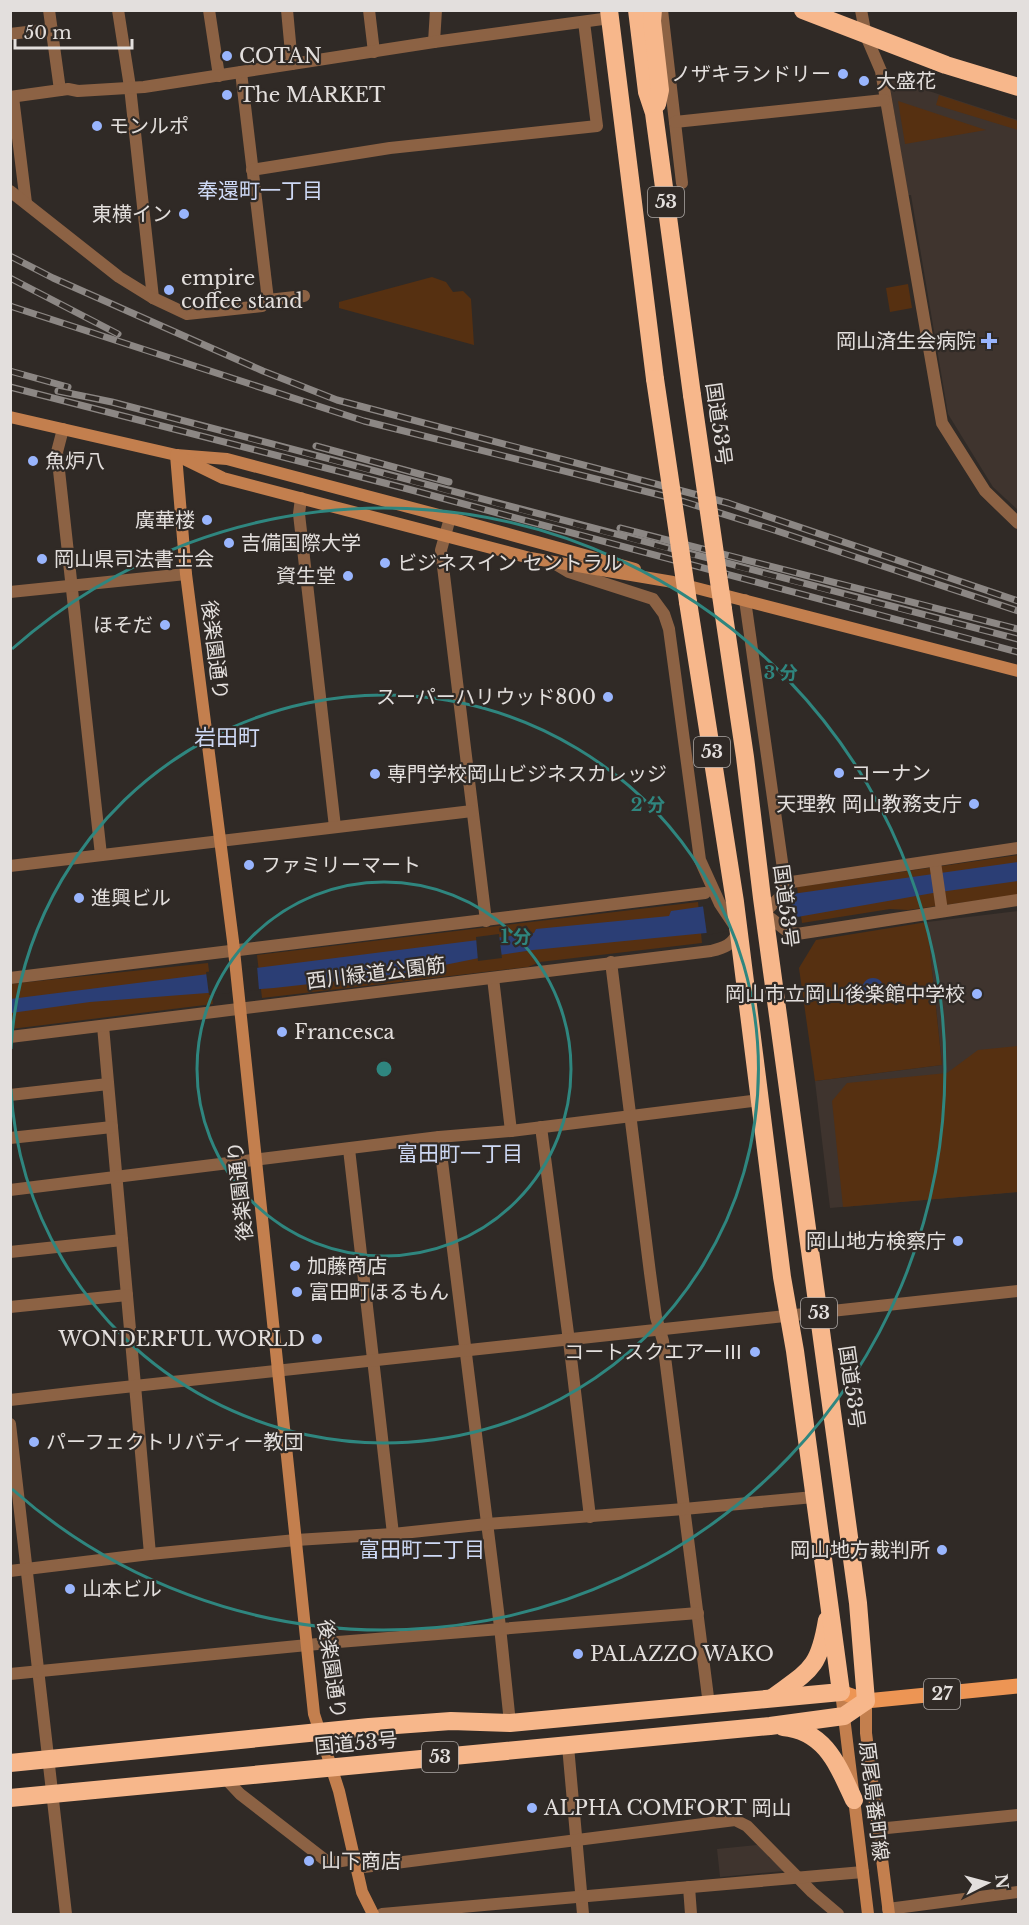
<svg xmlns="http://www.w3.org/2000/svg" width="1029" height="1925" font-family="'Libre Baskerville','Noto Sans JP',serif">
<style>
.built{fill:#3f342e}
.green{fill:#563011}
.water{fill:#2b3e75}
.pier{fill:#302a26}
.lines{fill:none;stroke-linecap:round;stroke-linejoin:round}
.street{stroke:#8c6244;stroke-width:12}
.secondary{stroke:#c37f4e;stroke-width:12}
.primary{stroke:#ed9554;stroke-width:15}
.highway{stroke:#f7b78b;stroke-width:18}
.rail-casing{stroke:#8c8784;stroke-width:7}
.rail{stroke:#302a26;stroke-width:4.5;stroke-dasharray:14;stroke-linecap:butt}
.highway-bridge{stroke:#f7b78b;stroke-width:18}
.ring{fill:none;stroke:#2f867f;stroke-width:3}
.poi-dot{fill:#99b5fd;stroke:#302a26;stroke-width:2}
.labels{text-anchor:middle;stroke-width:4.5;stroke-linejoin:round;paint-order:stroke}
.shield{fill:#302a26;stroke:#ada9a6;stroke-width:1.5}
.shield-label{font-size:18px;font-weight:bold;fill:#e3dfdd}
.poi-label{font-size:20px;fill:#e3dfdd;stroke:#302a26;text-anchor:start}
.street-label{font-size:20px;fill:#e3dfdd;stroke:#302a26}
.neighbourhood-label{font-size:21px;fill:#ced9f5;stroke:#302a26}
.quarter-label{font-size:22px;fill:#ced9f5;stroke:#302a26}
.centre{fill:#2f867f;stroke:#302a26;stroke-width:3}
.ring-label{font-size:18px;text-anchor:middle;font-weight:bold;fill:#2f867f;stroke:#302a26;stroke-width:4.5;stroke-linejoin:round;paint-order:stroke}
</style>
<rect width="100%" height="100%" fill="#302a26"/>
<g class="built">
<polygon points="892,79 1018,120 1018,510 993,487 948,414 911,195 908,195 890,87"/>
<polygon points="1018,911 1018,1192 830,1208 815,1081 942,1065 927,922"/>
<polygon points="757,1845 770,1854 768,1857 783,1868 783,1871 720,1877 717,1849"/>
</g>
<g class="green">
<polygon points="939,95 1018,121 1018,130 936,105"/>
<polygon points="898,101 986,130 905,144"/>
<polygon points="432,277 446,282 453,292 463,291 471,299 474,345 339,308 339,302"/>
<polygon points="908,284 912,308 890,312 886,288"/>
<polygon points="1018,855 1018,895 908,910 890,909 802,923 797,887"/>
<polygon points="698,902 702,943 540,962 528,967 262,998 257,955"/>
<polygon points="927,922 942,1065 815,1081 799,968 816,940"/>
<polygon points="208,963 213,1004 11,1029 10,984"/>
<polygon points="1018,1046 1018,1192 843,1207 832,1101 847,1083 947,1073 978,1050"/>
</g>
<g class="water">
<polygon points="1018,862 1018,881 933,893 706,933 533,950 479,958 400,974 274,988 90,1002 11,1013 10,999 534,933 536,929 669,916 671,911"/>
<circle cx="873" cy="989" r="11"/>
</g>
<g class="pier">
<polygon points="790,893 794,919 707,935 703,906"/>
<polygon points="499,934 502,958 478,961 476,937"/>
<polygon points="257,966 259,990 209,995 206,972"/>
</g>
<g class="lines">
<g class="street">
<polyline points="49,10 60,90"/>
<polyline points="118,10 130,87 153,298"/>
<polyline points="209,10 219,76"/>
<polyline points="287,10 292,64"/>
<polyline points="369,10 374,52"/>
<polyline points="662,10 682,183"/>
<polyline points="861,10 866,36 881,71 942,423 985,491 1018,523"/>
<polyline points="10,34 52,29"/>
<polyline points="434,42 436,10"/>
<polyline points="241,72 268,300"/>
<polyline points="10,97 68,89 78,91 144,87 434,42 610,18"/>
<polyline points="13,97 26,203"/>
<polyline points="675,122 884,100"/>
<polyline points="252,170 390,148 597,126 584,22"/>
<polyline points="10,191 119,277 153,298 187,314 262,306 268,300 304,296"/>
<polyline points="63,429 57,452 101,855"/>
<polyline points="301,498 299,514 335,827"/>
<polyline points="450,518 441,550 486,921"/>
<polyline points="10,592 186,574"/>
<polyline points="745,600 785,883 782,895 764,913 787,931 797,934 1018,900"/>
<polyline points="935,862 942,911"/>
<polyline points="10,866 472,811"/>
<polyline points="785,883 1018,848"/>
<polyline points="611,962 650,1273 656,1317 663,1341 709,1705"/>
<polyline points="10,978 705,893"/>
<polyline points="493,978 511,1131"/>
<polyline points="103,1026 150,1554"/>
<path d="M 10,1037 L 711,951 C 724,948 733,945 738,931 L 720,904 L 700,860 L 669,629 L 664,614 L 653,599 L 569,572 L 554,563"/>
<polyline points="10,1095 108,1084"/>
<polyline points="541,1127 569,1341 590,1517"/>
<polyline points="439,1137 500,1627 510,1723"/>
<polyline points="10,1138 112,1127"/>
<polyline points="349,1149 393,1534"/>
<polyline points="10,1190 439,1137 511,1131 760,1100"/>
<polyline points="10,1252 122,1240"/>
<polyline points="10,1307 127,1295"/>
<path d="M 10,1400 C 346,1361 683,1330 1018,1291"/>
<polyline points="10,1424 66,1914"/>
<polyline points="10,1571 150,1554 296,1540 393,1534 487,1524 684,1509 814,1497"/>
<polyline points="10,1674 338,1642 698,1613"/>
<polyline points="568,1746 583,1914"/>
<polyline points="225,1778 240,1794 329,1863 354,1859"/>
<polyline points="877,1829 1018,1815"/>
<polyline points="356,1868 735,1820 747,1826 812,1892 838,1914"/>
<polyline points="689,1887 691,1914"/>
<polyline points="888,1909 1018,1892"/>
<polyline points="382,1914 863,1872"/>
</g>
<g class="secondary">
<polyline points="10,417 176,455 227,459 450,518 635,569"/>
<polyline points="176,455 186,574 233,941 314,1714 339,1791 362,1892 373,1914"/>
<polyline points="176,455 223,478 530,558 673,582 1018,671"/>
<polyline points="841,1692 868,1914"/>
<polyline points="866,1701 866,1733 889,1914"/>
</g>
<polyline class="primary" points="841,1692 866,1701 1018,1686"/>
<g class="highway">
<polyline points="609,10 655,379"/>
<polyline points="637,10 647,92 654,113 692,395"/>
<polyline points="653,10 652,21 660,90 657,104"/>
<polyline points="803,10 946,65 1018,87"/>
<path d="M 772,1698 C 810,1670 819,1669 827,1620"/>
<path d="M 783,1727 C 826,1731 838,1766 854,1800"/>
<polyline points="10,1763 369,1727 451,1721 510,1723 841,1692 795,1351 782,1277 735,902 688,602"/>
<polyline points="10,1798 770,1726 844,1716 866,1701 858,1603 762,898 745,757 723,609"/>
</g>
<defs>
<g id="rail">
<polyline points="10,256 53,278 263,371 337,400 728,503 1018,601"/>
<polyline points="10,278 118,334"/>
<polyline points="10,306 364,421 672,498 771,529 1018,611"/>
<polyline points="10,371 68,387"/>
<polyline points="10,387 404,488 1018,652"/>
<path d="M 58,391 L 112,402 C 414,482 716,562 1018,639"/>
<polyline points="316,446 449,482"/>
<polyline points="620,528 1018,629"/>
</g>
</defs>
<use href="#rail" class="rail-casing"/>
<use href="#rail" class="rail"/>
<g class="highway-bridge">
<polyline points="655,379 688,602"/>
<polyline points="692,395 723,609"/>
</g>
</g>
<g class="ring">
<circle cx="384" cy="1069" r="187"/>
<path d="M11 1049A374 374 0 1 1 11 1089"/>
<path d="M12 649A561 561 0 1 1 12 1489"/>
</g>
<g class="poi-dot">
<circle cx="227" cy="56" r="6"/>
<circle cx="843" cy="74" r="6"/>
<circle cx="864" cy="81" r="6"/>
<circle cx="227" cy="95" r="6"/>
<circle cx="97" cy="126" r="6"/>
<circle cx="184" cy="214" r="6"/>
<circle cx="169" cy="290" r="6"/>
<path d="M986 332h6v6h6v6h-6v6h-6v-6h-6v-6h6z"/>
<circle cx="33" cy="461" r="6"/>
<circle cx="207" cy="520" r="6"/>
<circle cx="229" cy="543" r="6"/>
<circle cx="42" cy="559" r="6"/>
<circle cx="385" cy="563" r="6"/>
<circle cx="348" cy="576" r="6"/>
<circle cx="165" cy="625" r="6"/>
<circle cx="608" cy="697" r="6"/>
<circle cx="839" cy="773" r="6"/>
<circle cx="375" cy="774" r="6"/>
<circle cx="974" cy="804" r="6"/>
<circle cx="249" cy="865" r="6"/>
<circle cx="79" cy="898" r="6"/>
<circle cx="977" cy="994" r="6"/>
<circle cx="282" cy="1032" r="6"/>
<circle cx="958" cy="1241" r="6"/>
<circle cx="295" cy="1266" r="6"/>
<circle cx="297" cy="1292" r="6"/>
<circle cx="317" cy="1339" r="6"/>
<circle cx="755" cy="1352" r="6"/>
<circle cx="34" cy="1442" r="6"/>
<circle cx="942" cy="1550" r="6"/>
<circle cx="70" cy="1589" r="6"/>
<circle cx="578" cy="1654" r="6"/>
<circle cx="532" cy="1808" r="6"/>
<circle cx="309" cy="1861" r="6"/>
</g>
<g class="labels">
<g class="shield">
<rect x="648" y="187" width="36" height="30" rx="4.5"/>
<rect x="694" y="737" width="36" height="30" rx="4.5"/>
<rect x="801" y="1298" width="36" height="30" rx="4.5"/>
<rect x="924" y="1679" width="36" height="30" rx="4.5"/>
<rect x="422" y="1742" width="36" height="30" rx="4.5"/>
</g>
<g class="shield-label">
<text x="666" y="208">53</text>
<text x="712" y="758">53</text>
<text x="819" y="1319">53</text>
<text x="942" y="1700">27</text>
<text x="440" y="1763">53</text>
</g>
<g class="poi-label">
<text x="239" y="63">COTAN</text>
<text x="831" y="81" text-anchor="end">ノザキランドリー</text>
<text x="876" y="88">大盛花</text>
<text x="239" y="102">The MARKET</text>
<text x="109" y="133">モンルポ</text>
<text x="172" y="221" text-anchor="end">東横イン</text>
<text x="181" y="285">empire<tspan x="181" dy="23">coffee stand</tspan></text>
<text x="976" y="348" text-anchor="end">岡山済生会病院</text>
<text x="45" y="468">魚炉八</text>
<text x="195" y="527" text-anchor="end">廣華楼</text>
<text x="241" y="550">吉備国際大学</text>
<text x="54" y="566">岡山県司法書士会</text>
<text x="397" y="570">ビジネスイン セントラル</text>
<text x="336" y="583" text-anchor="end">資生堂</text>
<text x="153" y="632" text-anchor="end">ほそだ</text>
<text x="596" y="704" text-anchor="end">スーパーハリウッド800</text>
<text x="851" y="780">コーナン</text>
<text x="387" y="781">専門学校岡山ビジネスカレッジ</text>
<text x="962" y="811" text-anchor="end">天理教 岡山教務支庁</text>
<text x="261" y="872">ファミリーマート</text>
<text x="91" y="905">進興ビル</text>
<text x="965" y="1001" text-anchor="end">岡山市立岡山後楽館中学校</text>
<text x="294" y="1039">Francesca</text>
<text x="946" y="1248" text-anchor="end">岡山地方検察庁</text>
<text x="307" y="1273">加藤商店</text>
<text x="309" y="1299">富田町ほるもん</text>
<text x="305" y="1346" text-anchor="end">WONDERFUL WORLD</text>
<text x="743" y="1359" text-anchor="end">コートスクエアーⅢ</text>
<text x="46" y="1449">パーフェクトリバティー教団</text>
<text x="930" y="1557" text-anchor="end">岡山地方裁判所</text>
<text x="82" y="1596">山本ビル</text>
<text x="590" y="1661">PALAZZO WAKO</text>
<text x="544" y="1815">ALPHA COMFORT 岡山</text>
<text x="321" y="1868">山下商店</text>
</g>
<g class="street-label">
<text transform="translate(719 424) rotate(82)" y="7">国道53号</text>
<text transform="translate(215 650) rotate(83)" y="7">後楽園通り</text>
<text transform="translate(786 906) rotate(83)" y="7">国道53号</text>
<text transform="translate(376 973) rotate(-7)" y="7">西川緑道公園筋</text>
<text transform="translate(240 1191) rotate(-96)" y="7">後楽園通り</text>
<text transform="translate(852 1387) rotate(82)" y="7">国道53号</text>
<text transform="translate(332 1669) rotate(82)" y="7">後楽園通り</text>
<text transform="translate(356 1743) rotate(-5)" y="7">国道53号</text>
<text transform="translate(874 1801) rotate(83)" y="7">原尾島番町線</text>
</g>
<g class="neighbourhood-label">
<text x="260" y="198">奉還町一丁目</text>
<text x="460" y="1161">富田町一丁目</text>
<text x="422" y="1557">富田町二丁目</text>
</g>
<g class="quarter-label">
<text x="227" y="745">岩田町</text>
</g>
</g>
<circle cx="384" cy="1069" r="9" class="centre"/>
<g class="ring-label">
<text x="781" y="679">3 分</text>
<text x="648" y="811">2 分</text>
<text x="516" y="943">1 分</text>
</g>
<rect width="1029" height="1925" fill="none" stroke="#e3dfdd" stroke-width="24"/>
<g transform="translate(987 1883) rotate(84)" stroke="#302a26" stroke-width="4.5" paint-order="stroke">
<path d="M0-4.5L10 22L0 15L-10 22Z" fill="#e3dfdd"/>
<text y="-9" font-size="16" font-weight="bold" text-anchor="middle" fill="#e3dfdd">N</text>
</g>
<path d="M15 39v9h117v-9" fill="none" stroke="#e3dfdd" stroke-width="3"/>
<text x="24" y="39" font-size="18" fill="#e3dfdd" stroke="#302a26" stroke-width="4.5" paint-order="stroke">50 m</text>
</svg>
